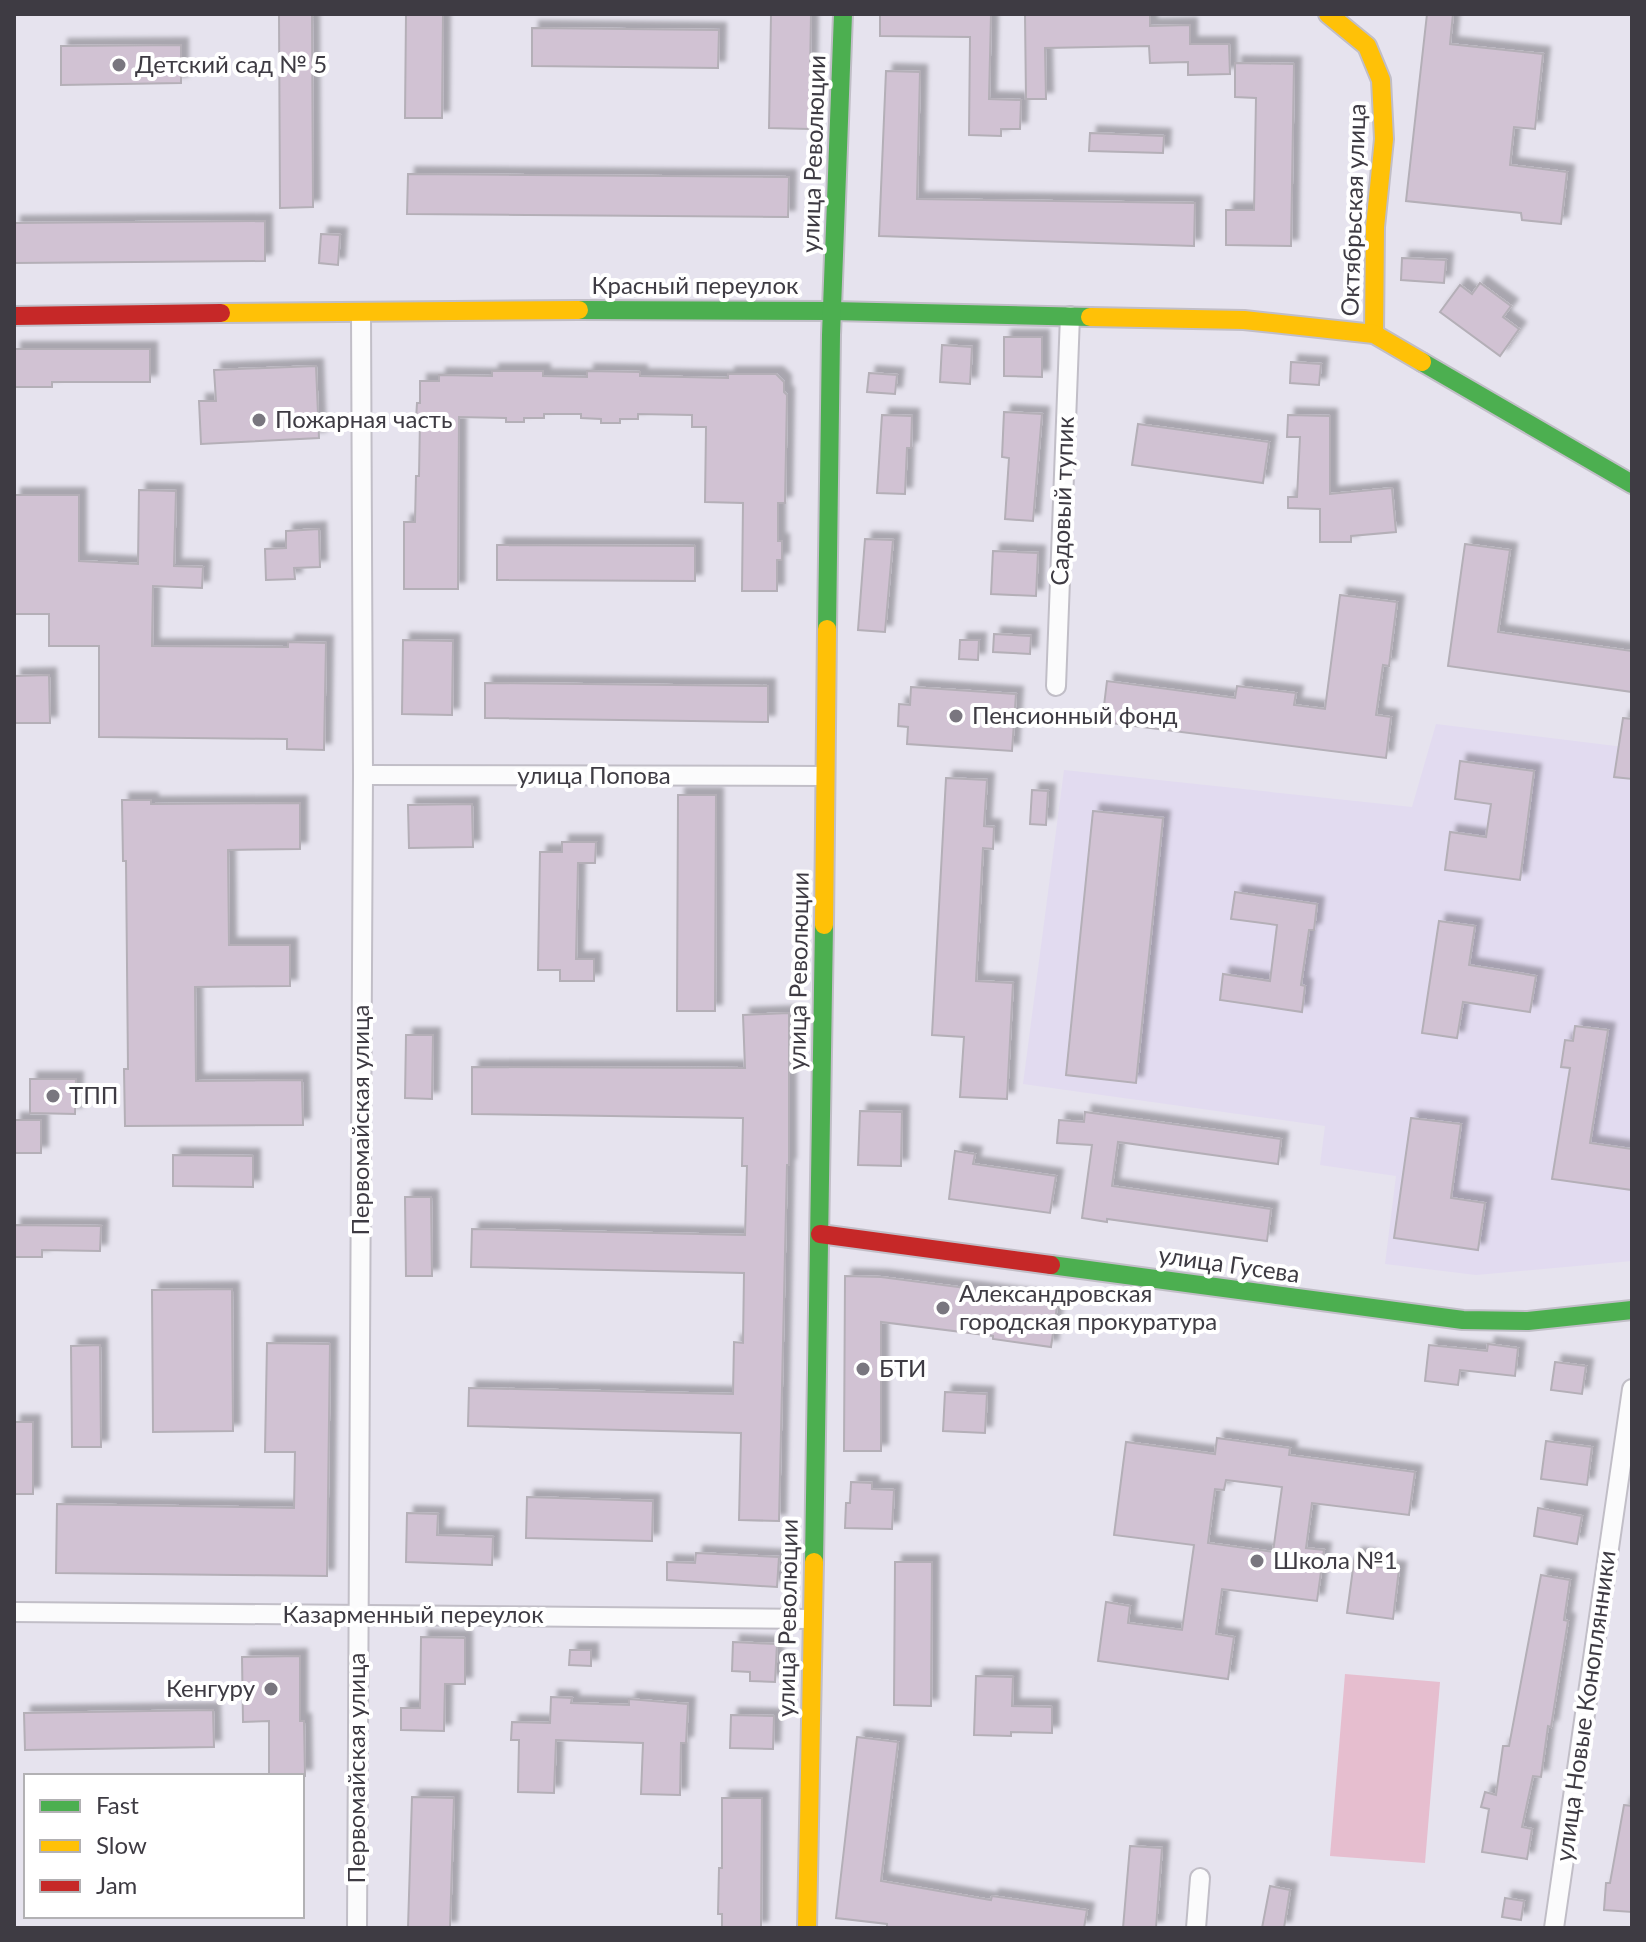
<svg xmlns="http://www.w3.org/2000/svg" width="1646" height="1942" font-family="Lato,sans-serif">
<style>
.built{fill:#e2dbf0}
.green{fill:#e6becf}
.building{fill:#d1c2d3;stroke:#b4afb7;stroke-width:2;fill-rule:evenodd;filter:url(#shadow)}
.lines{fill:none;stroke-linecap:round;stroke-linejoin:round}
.street-casing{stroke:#c1bec7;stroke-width:22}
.fast-casing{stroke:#c1bec7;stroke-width:22}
.slow-casing{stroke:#c1bec7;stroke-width:22}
.jam-casing{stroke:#c1bec7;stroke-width:22}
.street{stroke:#fbfbfc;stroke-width:18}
.fast{stroke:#4caf50;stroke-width:18}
.slow{stroke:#ffc107;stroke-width:18}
.jam{stroke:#c62828;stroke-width:18}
.poi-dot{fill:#79767f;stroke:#fff;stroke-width:3}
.labels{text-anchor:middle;stroke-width:8;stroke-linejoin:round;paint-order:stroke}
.poi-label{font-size:24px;fill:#3e3b43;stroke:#fff;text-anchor:start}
.street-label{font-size:24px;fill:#3e3b43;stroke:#fff}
</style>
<defs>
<filter id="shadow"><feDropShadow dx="7" dy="-7" stdDeviation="2" flood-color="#0004"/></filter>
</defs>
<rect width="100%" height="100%" fill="#e6e3ee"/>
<polygon class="built" points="1436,724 1632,748 1632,1261 1476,1275 1385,1264 1396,1176 1320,1165 1325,1126 1023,1084 1064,770 1412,807"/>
<polygon class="green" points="1345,1674 1440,1682 1425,1863 1330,1856"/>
<g class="building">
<polygon points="279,14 312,14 313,207 280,208"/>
<polygon points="406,14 443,14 442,118 405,118"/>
<polygon points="771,14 811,14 809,129 769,128"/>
<polygon points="880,14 991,14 989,99 1021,100 1020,129 1001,129 1001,136 969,135 970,37 880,36"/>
<polygon points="1025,14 1150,14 1150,26 1190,25 1190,44 1229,44 1230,74 1188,75 1188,62 1150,63 1149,46 1045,48 1046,99 1026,99"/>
<polygon points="1427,14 1453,14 1450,44 1543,54 1535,129 1514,127 1510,165 1567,172 1561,224 1522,220 1521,213 1406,201"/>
<polygon points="532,28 719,30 718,68 532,66"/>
<polygon points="181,45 181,83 61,85 61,46"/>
<polygon points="1235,63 1294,64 1291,246 1226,245 1226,210 1254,210 1256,98 1235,97"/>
<polygon points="886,71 920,72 917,199 1195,203 1194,246 879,236"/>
<polygon points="1090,133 1164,136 1163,153 1089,151"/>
<polygon points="408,174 789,177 788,217 407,214"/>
<polygon points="265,221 265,261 14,263 14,223"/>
<polygon points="321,234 340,235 338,265 319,263"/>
<polygon points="1402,258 1446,260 1444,283 1401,280"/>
<polygon points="1480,283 1511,306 1503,317 1519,329 1500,356 1440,312 1460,285 1472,294"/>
<polygon points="1004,337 1042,337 1042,377 1004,376"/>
<polygon points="942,345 972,347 970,384 940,382"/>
<polygon points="14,349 150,349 150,382 52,382 52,387 14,387"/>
<polygon points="1291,362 1321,364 1319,385 1290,383"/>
<polygon points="316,366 319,438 201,444 199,401 216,401 214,370"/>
<polygon points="492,371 543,371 543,376 587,377 587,371 640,372 640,376 728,378 728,374 776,374 784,382 784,392 787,395 785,503 778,503 778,541 782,541 782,560 777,560 777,591 742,591 743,503 705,502 706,427 692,427 692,415 638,414 638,419 620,419 620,423 601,423 601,419 581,418 581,414 544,414 544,418 524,418 524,422 506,422 506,418 459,417 458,589 404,589 404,522 415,522 416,476 419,476 420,420 416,420 417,403 420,403 420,381 439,381 439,375 492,376"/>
<polygon points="869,373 897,375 895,394 867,392"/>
<polygon points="1004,412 1042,414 1033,521 1005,519 1009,458 1002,457"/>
<polygon points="882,415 912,416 911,448 907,448 905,494 877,493"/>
<polygon points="1288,415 1330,416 1330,494 1392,488 1396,532 1351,536 1351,542 1320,542 1320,509 1288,508 1288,497 1297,497 1300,437 1287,437"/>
<polygon points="1138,424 1269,442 1263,483 1132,465"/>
<polygon points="139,490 176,491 174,566 203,567 202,588 153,586 152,646 288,647 288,642 326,643 324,750 287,749 287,739 99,737 99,646 49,646 49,614 14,614 14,495 79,495 79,561 138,564"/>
<polygon points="319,529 320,567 294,568 295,579 266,580 265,549 286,548 286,531"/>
<polygon points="865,539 893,540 885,632 858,630"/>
<polygon points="1465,544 1510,550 1498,632 1632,651 1632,692 1448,666"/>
<polygon points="497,545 695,546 695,581 497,580"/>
<polygon points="993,551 1038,553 1036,596 991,594"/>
<polygon points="1340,595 1397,602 1389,666 1383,665 1376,715 1391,717 1386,758 1102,722 1107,681 1235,698 1237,686 1296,693 1294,705 1325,709"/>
<polygon points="994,634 1031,636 1030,654 993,652"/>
<polygon points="403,640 453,641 452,715 402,714"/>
<polygon points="960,640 979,640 978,660 959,659"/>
<polygon points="49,675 50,723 14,723 14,676"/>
<polygon points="485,683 768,686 768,722 485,718"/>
<polygon points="911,687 1016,694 1012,751 907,744 908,727 898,726 899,704 910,705"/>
<polygon points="1623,718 1632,719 1632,779 1614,777"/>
<polygon points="1460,761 1534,771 1520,880 1445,870 1450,832 1486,837 1491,804 1455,799"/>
<polygon points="946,778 987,780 984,826 994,827 993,849 983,848 976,981 1013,983 1007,1099 960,1097 964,1037 932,1035"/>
<polygon points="1032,790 1048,791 1046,825 1030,824"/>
<polygon points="678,795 716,795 715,1011 677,1011"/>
<polygon points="122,800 151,800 151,804 300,803 300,849 228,850 229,945 290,945 290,986 195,987 196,1081 302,1080 303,1125 125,1126 124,1069 128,1069 126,861 123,861"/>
<polygon points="472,804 473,847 409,848 408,805"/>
<polygon points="1093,811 1163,818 1136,1083 1066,1075"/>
<polygon points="562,842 596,842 595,863 578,863 576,959 594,959 594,981 560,981 560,970 538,970 540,852 562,852"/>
<polygon points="1235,892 1317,904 1314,930 1309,930 1301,985 1305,986 1302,1012 1220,1000 1223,974 1270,981 1277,925 1231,919"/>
<polygon points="1439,921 1475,926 1469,965 1536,976 1530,1012 1463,1002 1457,1038 1422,1033"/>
<polygon points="789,1013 789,1165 787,1165 779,1521 739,1520 741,1433 468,1426 469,1388 733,1394 734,1342 743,1343 744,1273 471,1267 472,1229 745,1235 747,1166 742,1166 743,1118 472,1114 472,1067 745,1068 743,1015"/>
<polygon points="1575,1026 1608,1030 1590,1143 1632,1149 1632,1190 1552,1179 1570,1068 1561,1067 1565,1040 1573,1041"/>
<polygon points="406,1035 433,1035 432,1099 405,1098"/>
<polygon points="30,1079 76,1079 75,1114 30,1113"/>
<polygon points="860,1111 902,1112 901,1166 858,1165"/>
<polygon points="1085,1112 1281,1139 1278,1164 1118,1142 1112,1186 1271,1209 1267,1241 1107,1219 1107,1222 1082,1218 1092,1145 1057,1143 1059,1120 1084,1122"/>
<polygon points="1411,1118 1461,1124 1451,1198 1485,1203 1478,1250 1394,1238"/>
<rect x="14" y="1120" width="27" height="33"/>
<polygon points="955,1151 975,1154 973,1164 1056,1176 1050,1213 949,1199"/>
<polygon points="173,1155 253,1156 253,1187 173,1186"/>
<polygon points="405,1197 431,1197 432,1276 406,1276"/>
<polygon points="14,1225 101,1226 100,1251 42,1250 42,1257 14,1257"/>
<polygon points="845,1276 881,1277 1058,1300 1051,1347 993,1339 993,1336 881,1322 881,1451 844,1451"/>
<polygon points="232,1289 233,1431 153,1432 152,1290"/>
<polygon points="267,1343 330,1344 327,1576 56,1573 57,1504 294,1508 295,1452 265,1452"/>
<polygon points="1488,1344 1518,1348 1515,1376 1460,1370 1458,1385 1425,1381 1429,1345 1487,1351"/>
<polygon points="100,1345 101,1447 72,1447 71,1346"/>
<polygon points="1555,1362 1586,1366 1582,1394 1551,1390"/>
<polygon points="945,1392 987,1394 985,1433 943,1431"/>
<rect x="14" y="1422" width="19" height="72"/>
<path d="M 1217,1438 L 1290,1448 L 1289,1455 L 1415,1472 L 1409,1515 L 1312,1503 L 1306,1548 L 1324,1550 L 1317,1601 L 1222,1589 L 1216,1634 L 1234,1637 L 1228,1679 L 1098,1661 L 1106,1602 L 1130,1606 L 1128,1623 L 1182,1630 L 1194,1545 L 1114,1535 L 1126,1442 L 1215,1454 ZM 1226,1480 L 1282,1487 L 1273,1552 L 1208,1543 L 1215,1489 L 1224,1490 Z"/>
<polygon points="1546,1441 1592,1447 1587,1485 1541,1479"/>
<polygon points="851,1482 872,1483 872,1489 894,1490 892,1529 845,1528 846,1503 850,1503"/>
<polygon points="527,1497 653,1501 652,1541 526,1538"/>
<polygon points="1538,1508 1582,1516 1577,1544 1534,1536"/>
<polygon points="407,1513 438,1514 437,1535 493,1537 492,1565 406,1562"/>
<polygon points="696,1553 779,1557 777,1587 667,1580 667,1562 695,1563"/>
<polygon points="1355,1554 1373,1557 1372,1566 1399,1569 1393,1619 1347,1613"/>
<polygon points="895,1562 932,1562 931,1706 894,1705"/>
<polygon points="1541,1575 1570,1580 1564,1620 1568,1621 1551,1727 1548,1726 1541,1777 1533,1776 1522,1827 1532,1829 1527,1859 1482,1852 1489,1809 1481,1807 1485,1792 1496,1795 1503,1746 1509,1746"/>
<polygon points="421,1637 465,1638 465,1684 445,1684 444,1731 401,1730 401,1708 420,1708"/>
<polygon points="733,1642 777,1644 775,1682 750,1681 750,1672 732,1671"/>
<polygon points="570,1650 591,1650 591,1666 569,1665"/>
<polygon points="300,1656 300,1721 304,1721 305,1776 269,1776 269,1721 243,1722 242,1657"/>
<polygon points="976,1676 1013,1677 1012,1706 1052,1707 1052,1733 1011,1732 1011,1736 974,1735"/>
<polygon points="551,1697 572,1698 571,1703 629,1705 629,1699 688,1704 686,1743 681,1743 680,1795 641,1794 643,1743 556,1740 554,1793 518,1792 519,1740 511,1740 512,1722 550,1723"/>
<polygon points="213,1710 214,1747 25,1750 24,1713"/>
<polygon points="731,1715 774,1716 773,1749 730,1748"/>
<polygon points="857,1737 898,1742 881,1881 991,1900 992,1896 1087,1910 1084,1928 887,1928 887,1924 836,1918"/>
<polygon points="412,1797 454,1798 450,1928 408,1928"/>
<polygon points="722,1798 762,1798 761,1928 722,1928 722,1914 718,1914 719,1868 722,1868"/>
<polygon points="1624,1805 1632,1806 1632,1912 1604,1910 1606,1883 1610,1883"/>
<polygon points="1130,1846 1162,1848 1156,1928 1123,1928"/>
<polygon points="1270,1886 1290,1890 1284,1928 1262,1928"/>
<polygon points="1505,1898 1524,1901 1521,1920 1502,1917"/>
</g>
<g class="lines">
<defs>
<g id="street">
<polyline points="1056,686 1070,316"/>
<polyline points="363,775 825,776"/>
<polyline points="14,1612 811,1619"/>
<polyline points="357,1928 363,775 361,313"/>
<polyline points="1196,1928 1200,1878"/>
<polyline points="1554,1928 1632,1389"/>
</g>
<g id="fast">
<polyline points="579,310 833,311 1090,317"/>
<polyline points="1422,362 1632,484"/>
<polyline points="827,629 831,335 843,14"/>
<polyline points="1051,1265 1463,1320 1528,1321 1632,1310"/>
<polyline points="814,1562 824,925"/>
</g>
<g id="slow">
<polyline points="1328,14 1367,46 1381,80 1384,139 1375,227 1374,334"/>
<polyline points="221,313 579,310"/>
<polyline points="1090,317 1244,320 1374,334 1422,362"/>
<polyline points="824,925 827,629"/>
<polyline points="807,1928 814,1562"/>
</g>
<g id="jam">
<polyline points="14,316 221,313"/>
<polyline points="820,1234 1051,1265"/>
</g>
</defs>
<use href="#street" class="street-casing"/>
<use href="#fast" class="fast-casing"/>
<use href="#slow" class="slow-casing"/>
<use href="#jam" class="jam-casing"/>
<use href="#street" class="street"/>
<use href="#fast" class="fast"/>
<use href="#slow" class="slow"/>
<use href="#jam" class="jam"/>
</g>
<g class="poi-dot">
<circle cx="119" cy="65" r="8"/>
<circle cx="259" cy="420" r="8"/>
<circle cx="956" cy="716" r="8"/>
<circle cx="53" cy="1096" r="8"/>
<circle cx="943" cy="1308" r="8"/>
<circle cx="863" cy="1369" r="8"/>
<circle cx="1257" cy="1561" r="8"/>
<circle cx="271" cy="1689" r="8"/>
</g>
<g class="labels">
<g class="poi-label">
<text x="135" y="73">Детский сад № 5</text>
<text x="275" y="428">Пожарная часть</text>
<text x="972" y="724">Пенсионный фонд</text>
<text x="69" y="1104">ТПП</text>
<text x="959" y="1302">Александровская<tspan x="959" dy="28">городская прокуратура</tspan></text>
<text x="879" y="1377">БТИ</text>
<text x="1273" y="1569">Школа №1</text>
<text x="255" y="1697" text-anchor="end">Кенгуру</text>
</g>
<g class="street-label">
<text transform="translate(814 154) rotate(-88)" y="8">улица Революции</text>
<text transform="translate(1354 210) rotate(-88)" y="8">Октябрьская улица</text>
<text x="695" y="294">Красный переулок</text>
<text transform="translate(1063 501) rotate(-88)" y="8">Садовый тупик</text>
<text x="594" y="784">улица Попова</text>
<text transform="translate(799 971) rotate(-89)" y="8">улица Революции</text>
<text transform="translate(361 1120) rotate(-90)" y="8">Первомайская улица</text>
<text transform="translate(1229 1265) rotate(8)" y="8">улица Гусева</text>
<text x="413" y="1623">Казарменный переулок</text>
<text transform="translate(788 1618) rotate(-89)" y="8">улица Революции</text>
<text transform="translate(1586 1706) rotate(-82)" y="8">улица Новые Коноплянники</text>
<text transform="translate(357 1768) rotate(-90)" y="8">Первомайская улица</text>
</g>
</g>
<rect width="1646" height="1942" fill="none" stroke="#3e3b43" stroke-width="32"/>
<rect x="24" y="1774" width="280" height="144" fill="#ffffff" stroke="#b2b1b4" stroke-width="2"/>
<rect x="40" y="1800" width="40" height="12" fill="#4caf50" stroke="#b2b1b4" stroke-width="2"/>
<text x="96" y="1814" font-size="24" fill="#3e3b43">Fast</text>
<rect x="40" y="1840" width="40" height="12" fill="#ffc107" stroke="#b2b1b4" stroke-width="2"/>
<text x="96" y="1854" font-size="24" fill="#3e3b43">Slow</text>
<rect x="40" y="1880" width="40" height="12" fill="#c62828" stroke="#b2b1b4" stroke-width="2"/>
<text x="96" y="1894" font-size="24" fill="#3e3b43">Jam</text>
</svg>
